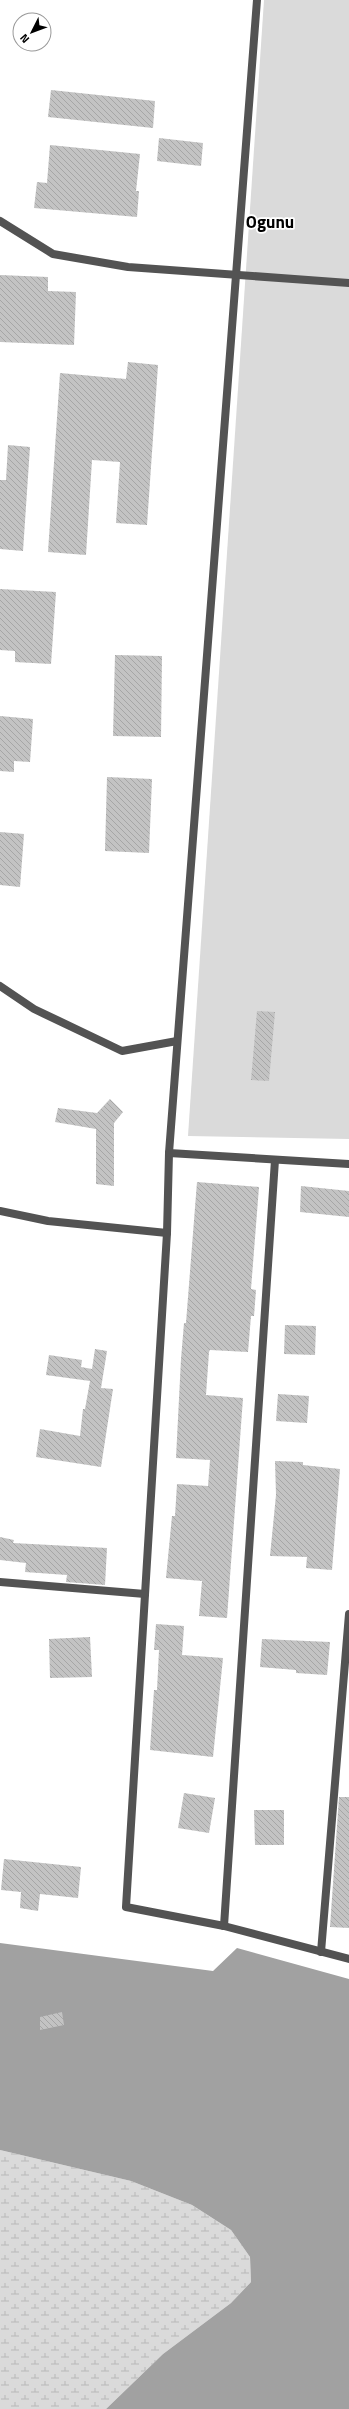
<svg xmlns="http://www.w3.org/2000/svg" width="349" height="2409" font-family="'Titillium Web',sans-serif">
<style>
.green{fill:#dadada}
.wetland{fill:url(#wetland-marsh)}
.water{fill:#a1a1a1}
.building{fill:url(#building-back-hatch)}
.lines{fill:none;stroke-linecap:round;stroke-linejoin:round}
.street{stroke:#535353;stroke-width:8}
.labels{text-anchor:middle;stroke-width:3.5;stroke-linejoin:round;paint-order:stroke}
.quarter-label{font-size:17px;font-weight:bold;fill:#000;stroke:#fff}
</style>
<defs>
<pattern id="wetland-marsh" width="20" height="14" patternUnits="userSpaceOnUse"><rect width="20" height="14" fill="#dadada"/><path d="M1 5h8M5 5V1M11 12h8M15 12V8" fill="none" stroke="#b9b9b9"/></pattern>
<pattern id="building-back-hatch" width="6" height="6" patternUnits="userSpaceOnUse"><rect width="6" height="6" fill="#c3c3c3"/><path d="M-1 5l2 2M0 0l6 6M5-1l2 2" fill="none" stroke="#a6a6a6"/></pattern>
</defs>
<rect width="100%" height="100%" fill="#fff"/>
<polygon class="green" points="264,0 349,0 349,1139 188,1136"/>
<polygon class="wetland" points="0,2150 131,2181 192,2205 231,2230 250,2257 251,2282 231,2303 163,2354 106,2409 0,2409"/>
<polygon class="water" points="0,1943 213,1971 237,1948 349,1979 349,2409 106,2409 163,2354 231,2303 251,2282 250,2257 231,2230 192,2205 131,2181 0,2150"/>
<g class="building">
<polygon points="51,90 155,101 153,128 48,117"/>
<polygon points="159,138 203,143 201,166 157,161"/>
<polygon points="50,145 140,154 136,191 139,191 137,217 34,208 37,182 47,183"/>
<polygon points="0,275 48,277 48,291 76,292 74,345 0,342"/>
<polygon points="128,362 158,365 147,525 116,523 120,462 92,460 86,555 48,552 60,373 126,379"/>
<polygon points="8,445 30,447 23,551 0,549 0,480 6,480"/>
<polygon points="0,589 56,592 51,664 15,662 15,651 0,650"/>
<polygon points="115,655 162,656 161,737 113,736"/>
<polygon points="0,716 33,719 30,762 14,761 14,772 0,771"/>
<polygon points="107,777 152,779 149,853 105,851"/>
<polygon points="0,832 24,834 20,887 0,885"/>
<polygon points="257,1011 275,1012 269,1081 251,1080"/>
<polygon points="110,1099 123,1112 114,1123 114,1186 96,1184 96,1129 55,1122 58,1108 97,1113"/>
<polygon points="197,1182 259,1187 251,1289 256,1290 254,1316 251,1316 248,1352 210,1350 209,1352 206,1395 243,1398 227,1618 199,1616 202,1581 166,1578 172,1516 175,1516 177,1484 208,1486 210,1460 176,1458 181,1359 184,1323 186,1323"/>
<polygon points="301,1186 349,1191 349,1217 300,1212"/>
<polygon points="285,1325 316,1326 315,1355 284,1354"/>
<polygon points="95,1349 107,1351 101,1388 113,1389 101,1467 36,1457 40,1429 80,1436 83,1409 85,1409 90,1381 46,1375 49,1355 82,1360 81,1367 92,1369"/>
<polygon points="278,1394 309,1396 307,1423 276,1421"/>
<polygon points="275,1461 303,1462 303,1465 340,1469 332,1570 306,1568 307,1557 270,1556 276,1495"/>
<polygon points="0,1537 14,1540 13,1543 107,1548 105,1585 66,1582 67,1575 25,1572 26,1563 0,1560"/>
<polygon points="156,1624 184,1626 182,1655 223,1658 213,1757 150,1750 154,1690 157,1690 159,1650 154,1650"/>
<polygon points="90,1637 92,1677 50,1678 49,1639"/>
<polygon points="262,1639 330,1642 327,1675 296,1673 296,1670 260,1667"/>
<polygon points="184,1793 215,1798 209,1833 178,1828"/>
<polygon points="339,1797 349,1797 349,1928 330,1927"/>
<polygon points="254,1810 284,1810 284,1845 255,1845"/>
<polygon points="4,1859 81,1867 78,1898 40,1894 38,1911 20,1908 21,1892 1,1890"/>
<polygon points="62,2012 64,2025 40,2030 40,2017"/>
</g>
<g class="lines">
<g class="street">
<polyline points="257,0 169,1153 167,1233 126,1907 224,1926 349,1959"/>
<polyline points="0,221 53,254 128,267 349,283"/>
<polyline points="0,986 34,1009 122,1051 177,1041"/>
<polyline points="169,1153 349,1164"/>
<polyline points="0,1211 48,1221 167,1233"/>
<polyline points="0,1582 145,1594"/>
<polyline points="224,1926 275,1160"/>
<polyline points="321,1952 349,1614"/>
</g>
</g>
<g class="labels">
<g class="quarter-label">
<text x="270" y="228">Ogunu</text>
</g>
</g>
<g transform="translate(32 32) rotate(228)"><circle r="19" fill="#ffffff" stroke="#999999"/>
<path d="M0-3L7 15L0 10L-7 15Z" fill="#000000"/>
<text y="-6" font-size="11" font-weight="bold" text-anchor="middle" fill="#000000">N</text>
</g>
</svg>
